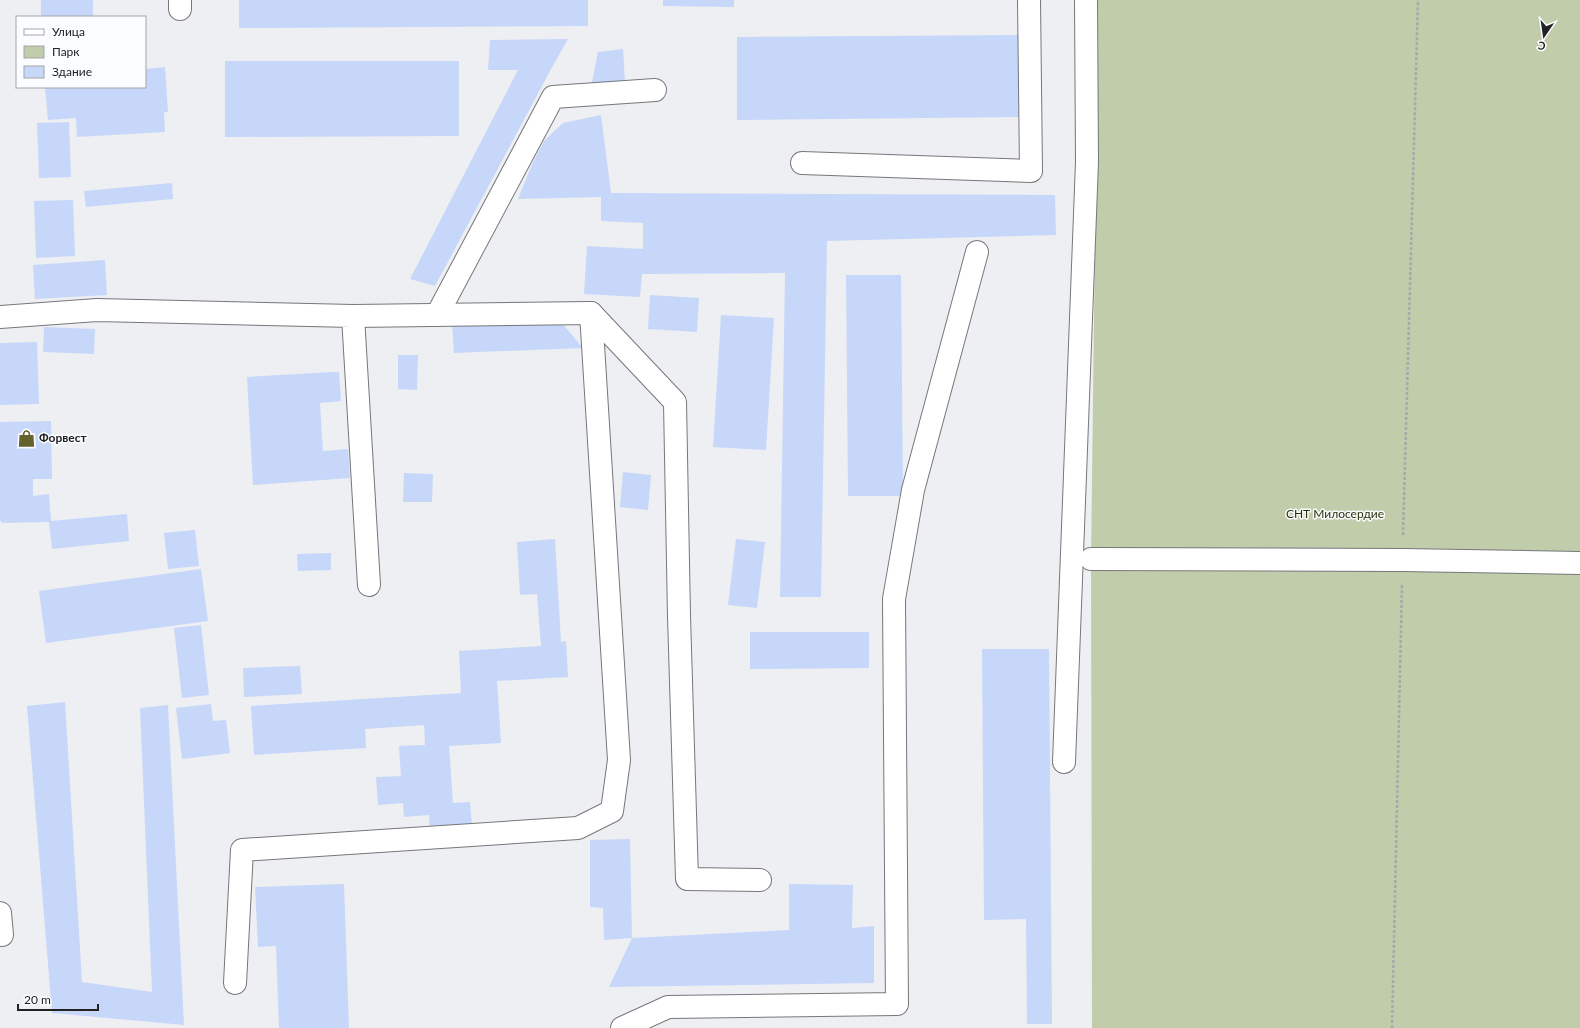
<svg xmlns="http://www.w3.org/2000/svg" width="1580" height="1028" font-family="Lato,sans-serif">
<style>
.green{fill:#c1ccaa}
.building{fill:#c7d7f9}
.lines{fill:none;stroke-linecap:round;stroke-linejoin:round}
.minor-casing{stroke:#76777b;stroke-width:24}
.path{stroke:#a6a8aa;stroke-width:2.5;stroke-dasharray:3 2;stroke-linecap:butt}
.minor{stroke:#fff;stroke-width:22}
.labels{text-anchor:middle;stroke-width:3;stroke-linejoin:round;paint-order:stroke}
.poi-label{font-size:12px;font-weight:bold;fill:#222224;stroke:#fafcff;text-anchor:start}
.park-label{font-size:12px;fill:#273107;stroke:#fafcff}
</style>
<rect width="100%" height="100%" fill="#edeff2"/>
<polygon class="green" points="1098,0 1580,0 1580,1028 1092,1028 1091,559"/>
<g class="building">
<rect x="41" y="0" width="52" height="17"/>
<polygon points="239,0 588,0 588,26 239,28"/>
<polygon points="663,0 734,0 734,7 663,6"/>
<polygon points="1018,35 1019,117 737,120 737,37"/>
<polygon points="568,39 550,71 435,286 410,279 518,70 488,70 490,40"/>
<polygon points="623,49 625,82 591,87 598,52"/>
<polygon points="225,61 459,61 459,136 225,137"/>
<polygon points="165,67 168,112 164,112 165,132 77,137 76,118 48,120 45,87 145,87 145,69"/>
<polygon points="601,115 611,193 1055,195 1056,235 827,241 821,597 780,597 785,273 642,274 640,297 584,294 587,246 643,249 643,223 601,221 601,197 518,199 533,162 544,141 563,123"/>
<polygon points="69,122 71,177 39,178 37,123"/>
<polygon points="172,183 173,199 86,207 84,191"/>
<polygon points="73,200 75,256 36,258 34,201"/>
<polygon points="105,260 107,295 35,299 33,265"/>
<polygon points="846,275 901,275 903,496 848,496"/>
<polygon points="650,295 699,298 697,332 648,329"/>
<polygon points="721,315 774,318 766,450 713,447"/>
<polygon points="561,322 583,348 454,353 452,323"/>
<polygon points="44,327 95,329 94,354 43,352"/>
<polygon points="37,342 39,404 0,405 0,343"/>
<polygon points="398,355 418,355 417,390 398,389"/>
<polygon points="332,372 339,372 341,401 320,403 323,451 348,449 350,478 253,485 247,377"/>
<polygon points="51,421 52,479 33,479 33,496 49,494 51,521 127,514 129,541 52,549 49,522 2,523 0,520 0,422"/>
<polygon points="623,472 651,475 648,510 620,507"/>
<polygon points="404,473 433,474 432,502 403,502"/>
<polygon points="195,530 199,566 168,569 164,533"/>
<polygon points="555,539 561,642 566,641 568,677 497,681 501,743 449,746 453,803 470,802 472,827 430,830 429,815 404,817 403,803 378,805 376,777 401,776 399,746 425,745 424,725 365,729 366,748 254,755 251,706 461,693 459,651 541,646 537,594 520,595 517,542"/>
<polygon points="736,539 765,542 757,608 728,605"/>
<polygon points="331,553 331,570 298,571 297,554"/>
<polygon points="201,569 208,621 46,643 39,591"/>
<polygon points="201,625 209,695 182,698 174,628"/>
<polygon points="750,632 869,632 869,668 750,669"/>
<polygon points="982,649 1049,649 1052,1024 1027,1024 1026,919 984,920"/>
<polygon points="300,666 302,694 244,697 243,668"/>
<polygon points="65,702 82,982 152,992 140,708 168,705 184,1025 52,1013 27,706"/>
<polygon points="211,704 213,721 226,720 230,753 182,759 176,708"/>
<polygon points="630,839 632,938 604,940 603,908 590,907 590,840"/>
<polygon points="344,884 349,1028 279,1028 276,946 258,947 255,887"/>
<polygon points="789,884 853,885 852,928 874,926 874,983 609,987 632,938 789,930"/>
</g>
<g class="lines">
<defs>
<g id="minor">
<polyline points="180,0 180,9"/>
<polyline points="802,163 1031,171 1029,0"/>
<polyline points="437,315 553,97 655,90"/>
<polyline points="353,316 591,313 675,402 679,616 687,879 760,880"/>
<polyline points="0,317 97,310 353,316 369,585"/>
<polyline points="1091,559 1402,560 1580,563"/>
<polyline points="1064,762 1087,162 1086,0"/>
<polyline points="0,913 2,935"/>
<polyline points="235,983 242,850 578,828 612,811 619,760 591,313"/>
<polyline points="622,1028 668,1007 897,1004 894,599 913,490 977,252"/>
</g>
</defs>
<use href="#minor" class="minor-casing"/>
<g class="path">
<polyline points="1403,535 1418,0"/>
<polyline points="1392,1028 1402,584"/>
</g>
<use href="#minor" class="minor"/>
</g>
<defs>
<symbol id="shop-bare" viewBox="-9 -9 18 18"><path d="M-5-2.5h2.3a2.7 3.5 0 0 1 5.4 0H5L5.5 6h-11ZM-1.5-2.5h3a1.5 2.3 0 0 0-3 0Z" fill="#66622f" stroke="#fafcff" stroke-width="2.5" paint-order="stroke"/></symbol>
</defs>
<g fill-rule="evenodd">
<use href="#shop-bare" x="14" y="426" width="25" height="25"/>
</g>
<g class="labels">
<g class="poi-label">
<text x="39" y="442">Форвест</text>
</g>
<g class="park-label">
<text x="1335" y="518">СНТ Милосердие</text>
</g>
</g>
<rect x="16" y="16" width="130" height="72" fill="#fafcff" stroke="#a4a5a7"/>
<rect x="24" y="29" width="20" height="6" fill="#ffffff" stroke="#a4a5a7"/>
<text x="52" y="36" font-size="12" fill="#222224">Улица</text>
<rect x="24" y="46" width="20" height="12" fill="#c1ccaa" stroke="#a4a5a7"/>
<text x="52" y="56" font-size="12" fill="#222224">Парк</text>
<rect x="24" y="66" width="20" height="12" fill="#c7d7f9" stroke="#a4a5a7"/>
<text x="52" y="76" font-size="12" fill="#222224">Здание</text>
<g transform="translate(1544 36) rotate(193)" stroke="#fafcff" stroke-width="3" paint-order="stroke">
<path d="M0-3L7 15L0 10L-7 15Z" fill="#222224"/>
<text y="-6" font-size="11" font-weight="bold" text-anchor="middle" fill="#222224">С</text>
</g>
<path d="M18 1004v6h80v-6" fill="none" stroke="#222224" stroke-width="2"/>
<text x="24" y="1004" font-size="12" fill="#222224" stroke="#fafcff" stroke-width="3" paint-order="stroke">20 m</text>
</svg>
